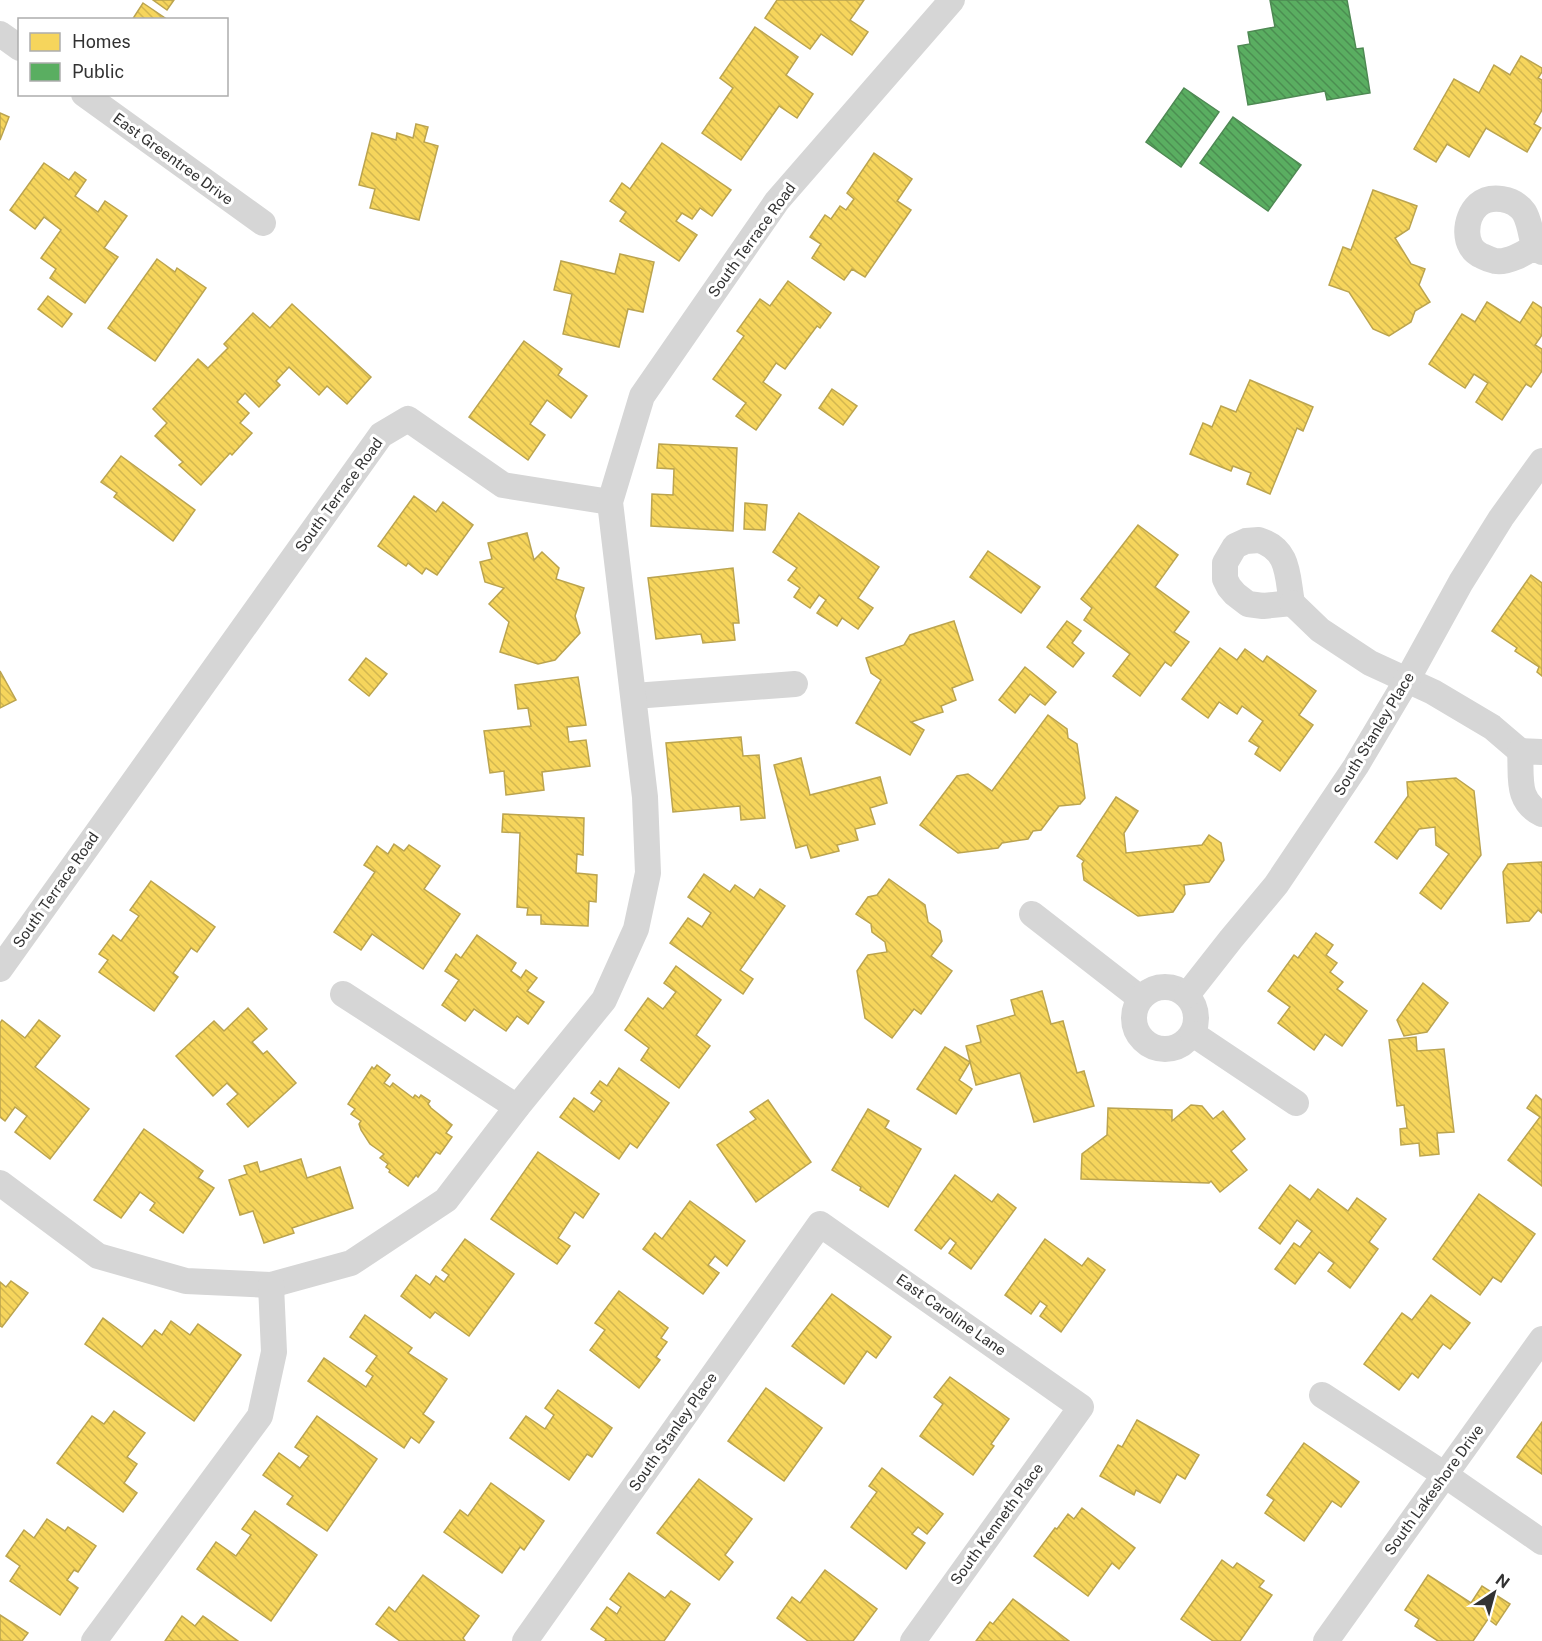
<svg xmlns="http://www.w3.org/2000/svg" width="1542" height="1641" font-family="'Public Sans',sans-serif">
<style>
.homes{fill:url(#homes-back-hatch);stroke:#bba44f;stroke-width:1.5}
.public{fill:url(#public-back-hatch);stroke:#4e8953;stroke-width:1.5}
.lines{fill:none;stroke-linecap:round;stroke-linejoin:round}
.minor{stroke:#d6d6d6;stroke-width:26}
.labels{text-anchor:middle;stroke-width:6;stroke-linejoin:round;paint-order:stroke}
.street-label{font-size:15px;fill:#323232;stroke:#fff}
</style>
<defs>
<pattern id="homes-back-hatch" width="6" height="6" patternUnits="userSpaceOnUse" patternTransform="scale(1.5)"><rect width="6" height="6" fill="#f6d55c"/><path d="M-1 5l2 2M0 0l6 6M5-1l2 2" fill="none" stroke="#d3b750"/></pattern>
<pattern id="public-back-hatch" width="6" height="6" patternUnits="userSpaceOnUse" patternTransform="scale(1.5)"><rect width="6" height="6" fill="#5aae61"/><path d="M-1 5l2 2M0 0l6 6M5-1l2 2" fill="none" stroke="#4b8e51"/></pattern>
</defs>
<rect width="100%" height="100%" fill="#fff"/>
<g class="homes">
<polygon points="153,0 174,0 167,10"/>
<polygon points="777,0 864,0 850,20 868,32 852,55 821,34 810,49 765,18"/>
<polygon points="143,3 168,20 132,20"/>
<polygon points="755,27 798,57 786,75 813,94 797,118 779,106 741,160 702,133 733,88 720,78"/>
<polygon points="1521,56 1542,68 1542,72 1538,78 1542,80 1542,110 1534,124 1541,128 1527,152 1486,128 1469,157 1447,144 1436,162 1414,149 1454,79 1479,93 1494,65 1510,75"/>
<polygon points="0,113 9,117 0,140"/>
<polygon points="416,124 428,127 424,142 438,146 419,220 370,208 375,189 359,185 372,133 396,140 397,133 413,138"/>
<polygon points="662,143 731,190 712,216 700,208 692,219 682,213 676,221 697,235 679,261 620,221 626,212 610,201 622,183 630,189"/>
<polygon points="874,153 912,179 897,201 911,210 865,277 852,269 844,280 812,258 821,244 810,237 825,215 831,219 840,206 846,210 854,199 847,193"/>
<polygon points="44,163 69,180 75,172 86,180 75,196 98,212 105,201 127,216 104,248 118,257 85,303 50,278 56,269 41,258 61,230 44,217 35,229 10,210"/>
<polygon points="1373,190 1417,206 1409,229 1395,238 1411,264 1425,269 1419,285 1430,302 1415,311 1411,322 1389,336 1373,329 1349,292 1329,285 1343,247 1351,250"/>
<polygon points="620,254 654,262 643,312 628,309 619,347 563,334 572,294 554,290 561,261 615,274"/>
<polygon points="157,259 175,272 177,268 206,288 155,361 108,328"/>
<polygon points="788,281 831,313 820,328 817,326 785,369 776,363 763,382 781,395 756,430 736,416 746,403 713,379 744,336 737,331 760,299 770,306"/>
<polygon points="48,296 72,314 62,327 38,309"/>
<polygon points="1487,302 1520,323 1533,302 1542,308 1542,335 1535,345 1542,349 1542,371 1531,387 1526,384 1502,420 1476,402 1488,383 1474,374 1465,388 1429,364 1462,314 1475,322"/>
<polygon points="292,304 371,377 347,404 327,386 319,395 289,367 276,381 280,385 259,407 245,393 237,402 249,413 240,423 252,433 232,455 230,453 201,485 179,465 183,462 155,436 167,423 153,409 198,359 208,368 228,348 224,344 253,313 270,328"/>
<polygon points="524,341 562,369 558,375 587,396 571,418 547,400 530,424 545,435 528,460 469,417"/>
<polygon points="1250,380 1313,407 1303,431 1297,428 1270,494 1247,484 1251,473 1233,466 1231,471 1190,454 1203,423 1212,427 1221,406 1236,412"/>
<polygon points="832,389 857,406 843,425 819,408"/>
<polygon points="659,444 737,448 733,531 651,526 652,494 673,495 674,469 657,468"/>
<polygon points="121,456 195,510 173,541 114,497 117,493 101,482"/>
<polygon points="414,496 436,512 443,502 473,525 437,575 426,568 422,574 408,563 406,566 378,546"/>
<polygon points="745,503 767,505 765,530 744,529"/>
<polygon points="799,513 879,567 858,598 873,608 858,629 842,618 837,626 817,613 826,600 819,595 810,608 794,597 800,588 788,580 797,568 773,552"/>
<polygon points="1138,525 1178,555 1155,587 1189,612 1174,632 1189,642 1171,666 1165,662 1140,696 1113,676 1130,654 1084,620 1092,608 1081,599"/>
<polygon points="527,533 534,560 542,552 559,568 556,579 584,588 575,616 580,633 555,660 538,664 500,652 509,622 489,604 504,588 485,582 480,562 492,559 488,543"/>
<polygon points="988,551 1040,587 1021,613 970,577"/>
<polygon points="733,568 739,623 733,623 735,640 703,643 701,634 656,639 648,578"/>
<polygon points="1531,575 1542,583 1542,676 1537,672 1539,667 1515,651 1517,648 1492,631"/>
<polygon points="954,621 973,680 952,688 956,700 941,706 943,712 911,722 924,730 910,755 856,723 881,680 871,673 866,658 904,645 910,635"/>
<polygon points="1067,621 1081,631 1072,643 1084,653 1073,667 1047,647"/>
<polygon points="1220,648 1237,660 1245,649 1263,662 1267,656 1316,691 1299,715 1313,725 1280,771 1255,754 1259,747 1249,741 1263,721 1242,706 1237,714 1219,702 1208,718 1182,699"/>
<polygon points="366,658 387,674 369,696 349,680"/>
<polygon points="1025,667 1056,692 1045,705 1030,694 1015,713 999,700"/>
<polygon points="0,671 16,700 0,708"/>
<polygon points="578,677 586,725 567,727 569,742 586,740 590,766 542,772 544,790 506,795 504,771 490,773 484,731 531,726 528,708 518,709 515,685"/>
<polygon points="1048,715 1067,729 1068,738 1077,744 1085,798 1080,804 1059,806 1041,830 1033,831 1028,839 1002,843 998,848 958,853 920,825 957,776 968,774 992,791"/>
<polygon points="741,737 743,756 759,755 765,818 741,820 740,806 673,812 666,743"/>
<polygon points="801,758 810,795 880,777 887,803 870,808 875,824 855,829 858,840 837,845 839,851 811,858 807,845 796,848 774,765"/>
<polygon points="1456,778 1474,791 1481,855 1441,909 1420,893 1449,854 1436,845 1435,827 1419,829 1397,859 1375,842 1408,796 1407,782"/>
<polygon points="1116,797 1138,811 1124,833 1126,853 1202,845 1209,835 1221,843 1224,860 1209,882 1184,885 1185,894 1173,912 1138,916 1084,880 1082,864 1084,861 1077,856"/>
<polygon points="503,814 584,818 583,855 577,854 576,873 597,875 596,902 589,901 588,926 541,924 541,915 527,915 528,908 517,907 520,833 502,832"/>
<polygon points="394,844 404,851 409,845 440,866 424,889 460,914 423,969 372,934 361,950 334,932 375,872 364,865 377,846 388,854"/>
<polygon points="1542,862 1542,913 1538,910 1529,921 1507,923 1503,872 1508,864"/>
<polygon points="704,874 730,892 735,885 754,898 760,889 785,906 740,970 753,979 743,994 670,943 688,918 702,927 711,913 688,897"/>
<polygon points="889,879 925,905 928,922 940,931 942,941 931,956 952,971 921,1014 914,1009 892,1038 865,1018 857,971 868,955 887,952 885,942 872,932 871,924 856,914 868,897 877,895"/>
<polygon points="151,881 215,927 197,952 191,948 173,973 178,977 154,1011 99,972 108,960 99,954 113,935 121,941 139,916 130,910"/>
<polygon points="1316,933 1333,945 1326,955 1337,963 1330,972 1343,982 1337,989 1367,1011 1342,1046 1325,1034 1314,1050 1278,1023 1290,1007 1268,991 1294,955 1298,958"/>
<polygon points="477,935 516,963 511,971 521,978 526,970 537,978 527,991 544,1002 528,1024 517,1016 506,1031 474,1009 465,1021 442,1005 459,980 445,971 456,954 461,958"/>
<polygon points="676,966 721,1000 696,1035 710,1046 679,1088 641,1060 649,1048 625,1030 648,998 663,1009 676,992 664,983"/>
<polygon points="1423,983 1448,1003 1427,1032 1404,1036 1397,1020"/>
<polygon points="1042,991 1051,1024 1063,1021 1077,1073 1084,1071 1094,1106 1034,1122 1020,1073 976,1085 966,1046 981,1042 977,1026 1015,1015 1011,1000"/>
<polygon points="248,1008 267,1029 252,1042 263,1054 267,1051 296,1083 248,1127 227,1104 238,1094 227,1083 213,1096 176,1056 214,1021 224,1031"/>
<polygon points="2,1020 25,1038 39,1020 60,1036 35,1067 89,1109 50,1159 15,1132 27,1116 15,1107 5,1121 0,1117 0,1023"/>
<polygon points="1416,1037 1417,1051 1444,1049 1454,1132 1437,1133 1439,1154 1420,1156 1419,1143 1401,1145 1400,1129 1407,1128 1404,1105 1397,1106 1389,1040"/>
<polygon points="945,1047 970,1062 959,1080 972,1089 956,1114 917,1089"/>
<polygon points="377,1065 390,1075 384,1083 390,1087 393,1083 413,1098 415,1095 419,1098 421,1095 430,1101 428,1104 431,1108 452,1125 446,1133 452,1137 440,1154 436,1152 418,1177 416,1175 408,1186 389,1172 390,1170 386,1167 388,1164 380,1158 384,1154 370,1144 361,1130 359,1124 361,1121 351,1114 355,1109 348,1104 372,1067 374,1069"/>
<polygon points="619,1068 669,1103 637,1148 630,1143 619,1159 560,1117 574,1098 594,1112 602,1101 591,1093 600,1081 607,1086"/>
<polygon points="1536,1095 1542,1100 1542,1186 1508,1160 1540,1117 1527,1108"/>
<polygon points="768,1100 811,1162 756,1202 717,1145 756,1119 750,1112"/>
<polygon points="1191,1105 1202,1106 1213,1119 1223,1111 1245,1139 1231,1151 1247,1170 1220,1192 1211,1181 1209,1183 1081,1179 1082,1154 1107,1135 1108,1108 1172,1110 1172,1121"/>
<polygon points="868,1109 889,1121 885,1128 921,1149 888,1207 860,1190 861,1187 832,1170"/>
<polygon points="144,1129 203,1171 198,1178 214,1188 183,1233 150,1210 155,1203 140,1192 121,1218 94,1200"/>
<polygon points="538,1152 599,1194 583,1218 575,1212 558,1238 570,1246 557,1264 491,1219"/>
<polygon points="301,1159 307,1178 340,1167 353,1208 292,1228 294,1233 264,1243 253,1211 240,1215 229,1180 247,1174 244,1166 257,1162 260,1172"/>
<polygon points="955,1175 992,1202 998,1194 1016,1208 971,1269 949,1253 956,1243 950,1238 941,1249 915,1230"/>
<polygon points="1290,1185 1310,1200 1318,1189 1348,1211 1357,1198 1386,1219 1369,1242 1378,1249 1350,1288 1328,1271 1334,1263 1319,1252 1295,1284 1275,1269 1294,1243 1300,1247 1312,1231 1297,1220 1280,1244 1259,1228"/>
<polygon points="1479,1194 1535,1234 1501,1282 1493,1277 1480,1295 1433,1259"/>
<polygon points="690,1201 745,1241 727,1266 715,1256 708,1265 719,1273 703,1294 643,1249 655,1233 662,1239"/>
<polygon points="465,1239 514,1274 469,1336 435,1312 430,1318 401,1296 416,1275 430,1285 436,1276 444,1282 449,1275 442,1270"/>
<polygon points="1045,1239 1082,1266 1088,1258 1105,1270 1061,1332 1040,1316 1047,1306 1040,1301 1031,1314 1005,1295"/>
<polygon points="11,1281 28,1293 2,1327 0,1326 0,1282 6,1287"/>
<polygon points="619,1291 668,1328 661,1338 667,1342 656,1357 660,1360 639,1388 590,1350 605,1330 595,1323"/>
<polygon points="832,1294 891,1337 876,1358 867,1351 844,1384 792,1346"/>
<polygon points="1431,1295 1470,1323 1450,1349 1443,1344 1418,1378 1412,1373 1399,1390 1364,1364 1402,1313 1412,1320"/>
<polygon points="365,1315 412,1348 408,1353 447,1379 423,1414 434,1422 419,1443 411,1437 404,1448 308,1381 324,1358 366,1387 373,1376 366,1371 377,1356 350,1337"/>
<polygon points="103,1318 142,1347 155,1330 162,1335 171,1321 190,1335 198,1324 241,1355 194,1421 85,1344"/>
<polygon points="950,1377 1009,1419 991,1444 994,1446 973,1475 920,1436 943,1404 934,1397"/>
<polygon points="766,1388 822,1428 784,1481 728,1441"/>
<polygon points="558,1390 612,1428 592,1457 587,1454 569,1480 510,1438 526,1416 545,1429 554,1415 545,1408"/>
<polygon points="114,1411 145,1433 127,1457 137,1464 124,1483 137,1493 123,1512 57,1463 92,1416 104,1424"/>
<polygon points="317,1416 377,1459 327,1531 287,1504 293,1496 263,1475 279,1453 300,1468 309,1456 295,1447"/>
<polygon points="1137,1420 1199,1455 1185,1479 1177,1474 1160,1503 1136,1490 1134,1495 1100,1476 1118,1445 1122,1447"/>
<polygon points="1542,1422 1542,1474 1517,1457"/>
<polygon points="1304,1443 1359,1482 1341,1507 1332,1501 1304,1541 1265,1513 1274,1500 1267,1495"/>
<polygon points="882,1468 943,1514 927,1534 918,1527 912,1534 925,1543 906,1569 851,1527 877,1492 869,1486"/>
<polygon points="699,1479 752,1519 725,1555 733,1562 719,1580 657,1533"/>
<polygon points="491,1483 544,1521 524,1550 520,1547 502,1573 444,1532 460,1510 468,1516"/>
<polygon points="1082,1508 1135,1548 1119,1569 1112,1563 1088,1596 1034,1556 1055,1528 1057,1529 1068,1514 1074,1519"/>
<polygon points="255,1511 317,1555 271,1621 197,1569 216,1542 236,1556 251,1535 242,1529"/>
<polygon points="47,1519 65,1531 68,1527 96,1546 78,1572 74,1570 67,1580 78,1588 60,1615 10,1581 20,1566 6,1556 24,1530 34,1538"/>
<polygon points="1222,1560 1233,1568 1237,1563 1264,1581 1259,1587 1272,1595 1240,1641 1213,1641 1181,1619"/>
<polygon points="825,1570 877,1609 853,1641 808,1641 777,1618 792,1597 800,1603"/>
<polygon points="629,1573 665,1598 671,1591 690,1604 664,1641 605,1641 606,1639 591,1629 607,1607 617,1614 621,1607 610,1599"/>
<polygon points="423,1575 479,1616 463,1638 465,1641 400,1641 376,1624 389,1607 395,1612"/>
<polygon points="1428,1575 1471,1603 1482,1586 1510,1604 1496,1625 1488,1619 1473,1641 1438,1641 1415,1626 1419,1619 1405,1610"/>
<polygon points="1013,1599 1069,1641 976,1641 990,1622 993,1624"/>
<polygon points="0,1615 28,1633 22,1641 0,1641"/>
<polygon points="182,1616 195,1626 203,1616 238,1641 165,1641"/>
</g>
<g class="public">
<polygon points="1270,0 1347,0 1356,49 1363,48 1370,93 1327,100 1325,91 1248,105 1238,46 1250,44 1248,32 1275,27"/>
<polygon points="1184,88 1219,112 1181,167 1146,142"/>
<polygon points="1233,117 1301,165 1268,211 1200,163"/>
</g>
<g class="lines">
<g class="minor">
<polyline points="0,34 20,48"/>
<polyline points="84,94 263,223"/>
<path d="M 1534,247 C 1523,254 1508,263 1495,261 C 1491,260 1486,258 1482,256 C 1462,248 1464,218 1478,205 C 1491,194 1514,198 1524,212 C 1530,222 1531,235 1534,247 L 1542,252"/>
<path d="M 1259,540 C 1290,550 1287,576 1292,603 L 1263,606 L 1248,604 L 1235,594 L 1229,587 L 1225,579 L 1225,563 L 1235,546 L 1246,541 Z"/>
<polyline points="1292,603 1320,630 1370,663 1433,692 1492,727 1520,751"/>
<polyline points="634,696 795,684"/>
<path d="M 1542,752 L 1520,751 C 1522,776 1515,801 1542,814"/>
<polyline points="1032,914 1140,998"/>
<polyline points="0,969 381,435 408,419 503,485 610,502"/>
<circle cx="1165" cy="1018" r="31"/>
<polyline points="343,994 517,1107"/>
<polyline points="1187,995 1231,939 1276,885 1356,766 1407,680 1461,582 1501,518 1542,461"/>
<polyline points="1193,1034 1296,1103"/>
<polyline points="0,1183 98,1256 186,1281 271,1285 351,1263 446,1200 517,1107 604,1000 636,929 648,873 645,797 610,502 642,396 777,201 952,0"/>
<polyline points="1322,1395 1445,1475 1542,1542"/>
<polyline points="94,1641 260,1416 274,1352 271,1285"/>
<polyline points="525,1641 820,1224 1081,1407 913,1641"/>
<polyline points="1326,1641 1542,1339"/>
</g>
</g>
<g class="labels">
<g class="street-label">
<text transform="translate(173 159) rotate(36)" y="5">East Greentree Drive</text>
<text transform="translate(752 240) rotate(-54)" y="5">South Terrace Road</text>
<text transform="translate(339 495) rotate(-54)" y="5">South Terrace Road</text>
<text transform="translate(1374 734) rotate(-59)" y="5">South Stanley Place</text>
<text transform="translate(56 890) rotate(-55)" y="5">South Terrace Road</text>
<text transform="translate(951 1315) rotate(35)" y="5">East Caroline Lane</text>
<text transform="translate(673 1432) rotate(-55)" y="5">South Stanley Place</text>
<text transform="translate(1434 1490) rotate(-54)" y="5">South Lakeshore Drive</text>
<text transform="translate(997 1524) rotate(-54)" y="5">South Kenneth Place</text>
</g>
</g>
<rect x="18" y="18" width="210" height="78" fill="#ffffff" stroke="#adadad" stroke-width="1.5"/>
<rect x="30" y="33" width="30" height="18" fill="#f6d55c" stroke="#adadad" stroke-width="1.5"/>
<text x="72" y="48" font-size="18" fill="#323232">Homes</text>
<rect x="30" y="63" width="30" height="18" fill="#5aae61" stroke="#adadad" stroke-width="1.5"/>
<text x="72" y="78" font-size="18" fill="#323232">Public</text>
<g transform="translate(1494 1593) rotate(36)" stroke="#ffffff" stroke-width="4.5" paint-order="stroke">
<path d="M0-4.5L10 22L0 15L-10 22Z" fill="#323232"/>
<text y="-9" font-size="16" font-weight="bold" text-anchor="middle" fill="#323232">N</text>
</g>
</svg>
